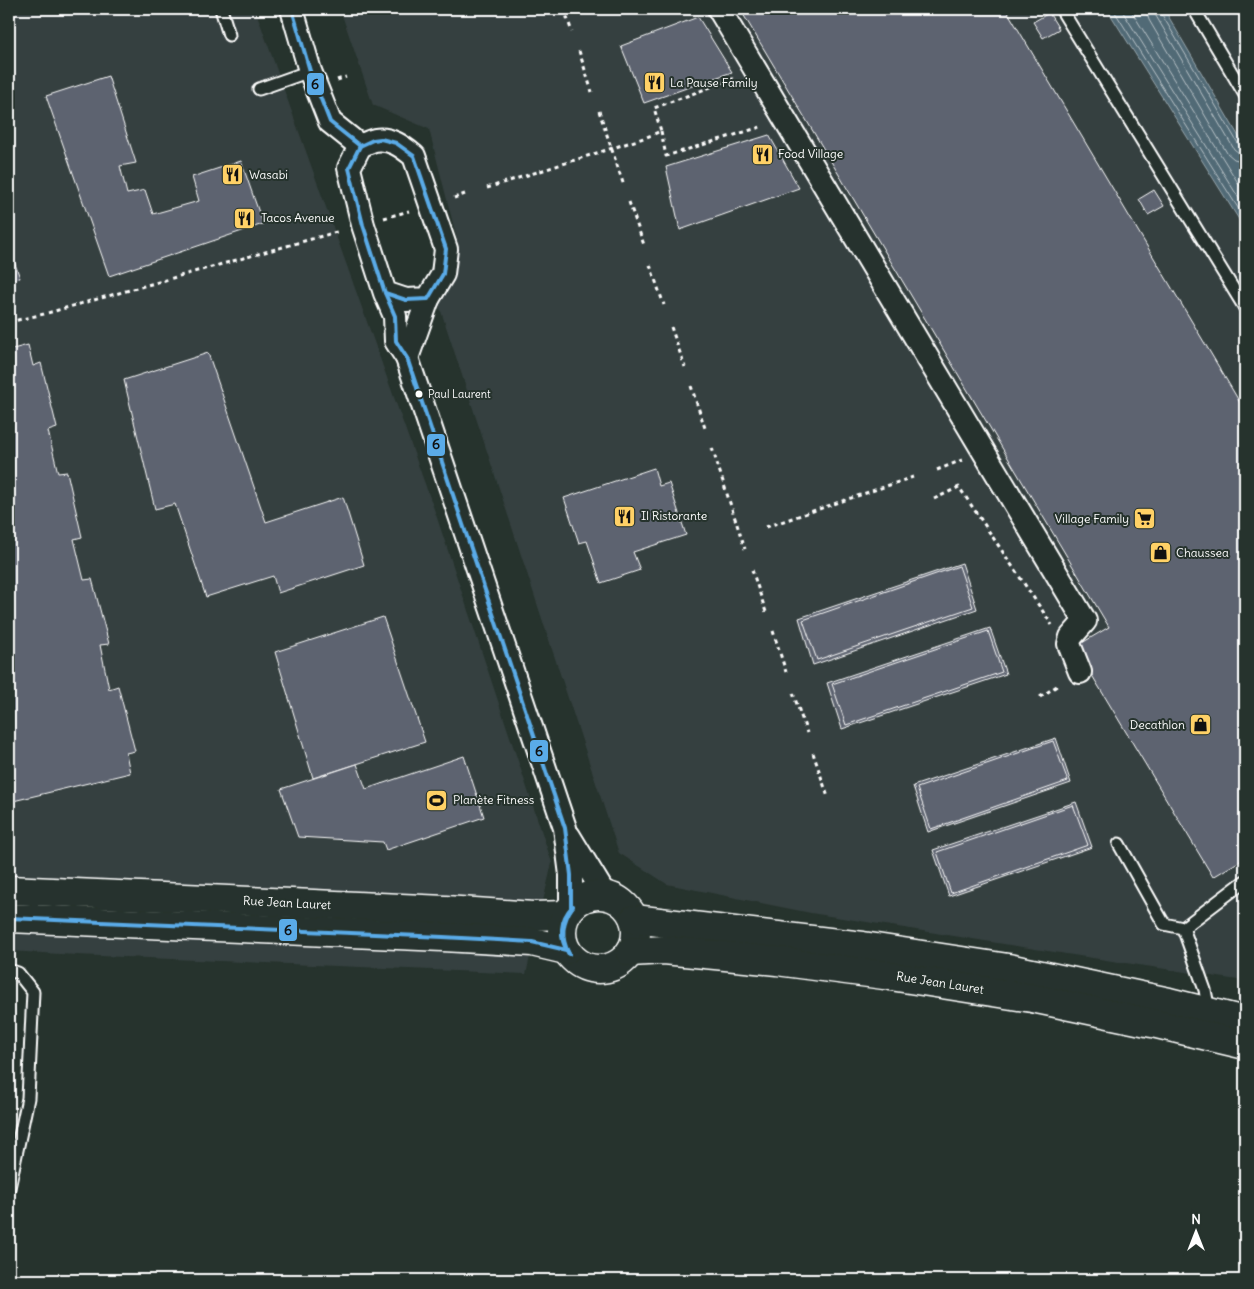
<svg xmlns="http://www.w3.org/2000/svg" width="1254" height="1289" font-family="Delius,sans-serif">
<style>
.built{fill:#364141}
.water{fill:#516a76;stroke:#97a6ad}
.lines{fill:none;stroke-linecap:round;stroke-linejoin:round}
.shore{stroke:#b9c3c8;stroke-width:1}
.stream{stroke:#97a6ad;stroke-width:8}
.building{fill:#5d6370;stroke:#fff}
.lane-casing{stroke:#fff;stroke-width:15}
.street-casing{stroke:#fff;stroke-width:26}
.secondary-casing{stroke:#fff;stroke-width:31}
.path{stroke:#fff;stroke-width:3;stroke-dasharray:4 4;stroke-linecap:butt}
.lane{stroke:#26332d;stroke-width:11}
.street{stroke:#26332d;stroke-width:22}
.secondary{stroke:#26332d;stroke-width:28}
.bus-1-casing{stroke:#26332d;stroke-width:8}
.bus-1{stroke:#5aabe8;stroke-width:4}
.bus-dot{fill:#fff;stroke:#26332d;stroke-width:2}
.labels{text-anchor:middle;stroke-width:4;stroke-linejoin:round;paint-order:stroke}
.bus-label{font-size:11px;fill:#fff;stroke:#26332d;text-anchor:start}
.poi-label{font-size:12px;fill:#fff;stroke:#26332d;text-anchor:start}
.street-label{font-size:12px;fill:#fff;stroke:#26332d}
.line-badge{stroke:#26332d;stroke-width:2}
.pale-badge-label{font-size:14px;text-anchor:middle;font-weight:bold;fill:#111}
</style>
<rect width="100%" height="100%" fill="#26332d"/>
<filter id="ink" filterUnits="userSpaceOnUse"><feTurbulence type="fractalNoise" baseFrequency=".02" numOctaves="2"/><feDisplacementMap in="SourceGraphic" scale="10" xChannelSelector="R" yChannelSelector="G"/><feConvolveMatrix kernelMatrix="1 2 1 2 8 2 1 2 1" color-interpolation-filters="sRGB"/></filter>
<g filter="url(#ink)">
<g class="built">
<polygon points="9,9 255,9 435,512 552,863 526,974 77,955 9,951"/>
<polygon points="340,9 1245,9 1245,981 1073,955 811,913 667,884 619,853 438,302 459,247 429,129 373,105"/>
</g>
<polygon class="water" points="1107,9 1164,9 1245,147 1245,229"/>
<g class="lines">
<g class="shore">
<polyline points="1113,9 1245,219"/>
<polyline points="1121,9 1245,208"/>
<polyline points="1130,9 1245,194"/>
<polyline points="1146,9 1149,20 1227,153 1234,159 1245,162"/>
<polyline points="1154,9 1156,16 1234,149 1239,153 1245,154"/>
<polyline points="1160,9 1161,13 1239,145 1242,148 1245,148"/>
</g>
<polyline class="stream" points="1241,9 1245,15"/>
</g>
<g class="building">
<polygon points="740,9 1006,9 1245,411 1245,858 1213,877 1075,647 1109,627"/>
<polygon points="1049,13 1059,29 1043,38 1033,22"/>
<polygon points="698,17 732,72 644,103 621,46"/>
<polygon points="108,76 136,163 120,166 127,194 145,190 153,214 199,201 192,177 241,161 263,224 109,276 46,96"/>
<polygon points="769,135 799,188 680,230 666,167"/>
<polygon points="1154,190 1164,206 1148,215 1139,199"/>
<polygon points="9,247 20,278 12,279 15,302 9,304"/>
<polygon points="28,345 33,366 41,363 57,428 48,431 58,473 67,472 82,537 74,539 84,580 92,579 109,644 100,645 109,689 118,686 135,751 126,753 130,773 9,802 9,350"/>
<polygon points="208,353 266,522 343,497 364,565 278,593 273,576 206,597 175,504 155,509 124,380"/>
<polygon points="654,468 659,486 669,483 686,535 633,552 640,570 601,583 587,541 579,543 564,498"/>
<polygon points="962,563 977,609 813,665 799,618"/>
<polygon points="959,566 973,607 817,660 803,620"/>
<polygon points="383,617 425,742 313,778 275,652"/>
<polygon points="990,628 1006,674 842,729 827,683"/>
<polygon points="988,631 1002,672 846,725 832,684"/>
<polygon points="1056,738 1071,783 928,832 913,786"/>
<polygon points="1053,741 1068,781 931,829 917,788"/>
<polygon points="464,756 484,817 386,850 383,842 298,837 281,789 357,764 366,789"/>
<polygon points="1076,802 1092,847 949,896 933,850"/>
<polygon points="1073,805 1088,845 951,893 937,852"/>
</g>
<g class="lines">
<defs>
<g id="lane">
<polyline points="221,9 229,35"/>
<polyline points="1061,9 1245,308"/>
<polyline points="1194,9 1245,95"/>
<polyline points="259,89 310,71"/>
<polyline points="1119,844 1164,924 1183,928"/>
<polyline points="9,970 18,973 33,992 28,1098 9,1188"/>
<polyline points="1209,1011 1205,990 1183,928 1245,881"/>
</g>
<g id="street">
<polyline points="292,9 310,71 330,122 360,146"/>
<polyline points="719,9 1085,621 1071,637 1069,644 1080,672"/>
<path d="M 385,293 L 406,300 L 428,299 L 443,274 L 446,249 L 414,156 C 403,147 390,137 375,140 C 370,141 365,144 360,146 L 349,168 L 363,225 L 385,293 L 395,316 L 396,341 L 407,358 L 565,828 L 571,875 L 571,908"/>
<polyline points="407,358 428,299"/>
<polyline points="569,836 605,895"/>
</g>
<g id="secondary">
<polyline points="9,890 445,910 533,916 566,915"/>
<circle cx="599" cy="932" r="37"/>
<polyline points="9,918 443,937 532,942 566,950"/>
<polyline points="634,919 863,946 1008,968 1169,1002 1245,1021"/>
<polyline points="630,952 664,950 777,961 884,975 1032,998 1152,1023 1245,1045"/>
</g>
</defs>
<use href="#lane" class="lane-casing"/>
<use href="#street" class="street-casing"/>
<use href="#secondary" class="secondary-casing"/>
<g class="path">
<polyline points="564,9 572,32"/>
<polyline points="579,51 592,92"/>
<polyline points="337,80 346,77"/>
<polyline points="599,111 624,186"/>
<polyline points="661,131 666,156 764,126"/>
<polyline points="487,188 647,137 661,131 654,108 735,78"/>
<polyline points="454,198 465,194"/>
<polyline points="629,202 644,245"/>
<polyline points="384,218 409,211"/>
<polyline points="650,265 664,305"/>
<polyline points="9,322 44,314 340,231"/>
<polyline points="671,327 685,367"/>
<polyline points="691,386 705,428"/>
<polyline points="712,448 745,549"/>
<polyline points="937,470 962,460"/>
<polyline points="934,499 959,487 1052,625"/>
<polyline points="766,527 913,477"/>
<polyline points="752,570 766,612"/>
<polyline points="773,631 786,672"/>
<polyline points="793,693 807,733"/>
<polyline points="1040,697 1060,684"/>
<polyline points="813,753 828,797"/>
</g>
<use href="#lane" class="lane"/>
<use href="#street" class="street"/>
<use href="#secondary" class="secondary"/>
<defs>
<g id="bus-1">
<polyline points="292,9 310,71 330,122 360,146"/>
<polygon points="381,139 396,143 414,156 446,249 443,274 428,299 406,300 385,293 363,225 349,168 360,146 373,140"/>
<polyline points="385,293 395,316 396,341 407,358 565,828 571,875 571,908"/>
<polyline points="9,918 443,937 532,942 566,950"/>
<path d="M 569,954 C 558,938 560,919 573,906"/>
<path d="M 569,954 C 560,937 562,921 573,906"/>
</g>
</defs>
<use href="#bus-1" class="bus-1-casing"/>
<use href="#bus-1" class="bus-1"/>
</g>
</g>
<defs>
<symbol id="restaurant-square" viewBox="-11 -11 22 22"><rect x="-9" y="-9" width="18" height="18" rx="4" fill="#ffd166" stroke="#26332d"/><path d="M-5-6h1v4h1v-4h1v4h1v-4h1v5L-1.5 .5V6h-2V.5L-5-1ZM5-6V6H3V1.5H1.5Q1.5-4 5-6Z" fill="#111"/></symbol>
<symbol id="supermarket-square" viewBox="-11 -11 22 22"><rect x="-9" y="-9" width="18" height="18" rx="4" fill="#ffd166" stroke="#26332d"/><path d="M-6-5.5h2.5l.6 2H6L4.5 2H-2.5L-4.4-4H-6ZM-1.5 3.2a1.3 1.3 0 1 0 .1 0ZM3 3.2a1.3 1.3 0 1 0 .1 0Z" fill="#111"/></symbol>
<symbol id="shop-square" viewBox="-11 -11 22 22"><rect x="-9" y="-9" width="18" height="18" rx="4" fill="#ffd166" stroke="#26332d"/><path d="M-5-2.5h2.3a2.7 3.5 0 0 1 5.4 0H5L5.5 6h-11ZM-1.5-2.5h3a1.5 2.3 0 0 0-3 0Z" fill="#111"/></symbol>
<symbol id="stadium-square" viewBox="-11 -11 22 22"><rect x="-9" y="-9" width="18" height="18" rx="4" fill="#ffd166" stroke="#26332d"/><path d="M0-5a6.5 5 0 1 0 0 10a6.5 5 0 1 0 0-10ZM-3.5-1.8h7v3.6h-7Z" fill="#111"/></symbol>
</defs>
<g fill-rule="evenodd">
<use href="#restaurant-square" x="642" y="70" width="25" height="25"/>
<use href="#restaurant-square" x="750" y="142" width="25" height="25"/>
<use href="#restaurant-square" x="220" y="162" width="25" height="25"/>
<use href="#restaurant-square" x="232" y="206" width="25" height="25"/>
<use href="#restaurant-square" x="612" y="504" width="25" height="25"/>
<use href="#supermarket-square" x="1132" y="506" width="25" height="25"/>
<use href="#shop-square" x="1148" y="540" width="25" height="25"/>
<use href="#shop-square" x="1188" y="712" width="25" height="25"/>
<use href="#stadium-square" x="424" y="788" width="25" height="25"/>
</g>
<circle class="bus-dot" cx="419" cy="394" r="4.5"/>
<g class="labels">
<g class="bus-label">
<text x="428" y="398">Paul Laurent</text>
</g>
<g class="poi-label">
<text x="670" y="87">La Pause Family</text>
<text x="778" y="158">Food Village</text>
<text x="249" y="179">Wasabi</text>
<text x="261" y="222">Tacos Avenue</text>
<text x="641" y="520">Il Ristorante</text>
<text x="1129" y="523" text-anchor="end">Village Family</text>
<text x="1176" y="557">Chaussea</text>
<text x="1185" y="729" text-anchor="end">Decathlon</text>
<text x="453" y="804">Planète Fitness</text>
</g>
<g class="street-label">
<text transform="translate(287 903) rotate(3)" y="4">Rue Jean Lauret</text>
<text transform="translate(940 983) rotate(9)" y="4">Rue Jean Lauret</text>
</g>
</g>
<g class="line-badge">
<rect x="306" y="72" width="19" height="24" rx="5" fill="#5aabe8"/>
<rect x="426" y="433" width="20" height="24" rx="5" fill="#5aabe8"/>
<rect x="529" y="739" width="20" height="24" rx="5" fill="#5aabe8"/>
<rect x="278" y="918" width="20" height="24" rx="5" fill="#5aabe8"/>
</g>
<g class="pale-badge-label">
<text x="315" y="89">6</text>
<text x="436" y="449">6</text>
<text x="539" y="756">6</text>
<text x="288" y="935">6</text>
</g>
<rect width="1254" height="1289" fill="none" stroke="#26332d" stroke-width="30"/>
<rect x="15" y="15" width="1224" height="1259" fill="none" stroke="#fff" stroke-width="2" filter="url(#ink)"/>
<g transform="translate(1196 1232)" stroke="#26332d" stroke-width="4" paint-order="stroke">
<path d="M0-4L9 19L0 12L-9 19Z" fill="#ffffff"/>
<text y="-8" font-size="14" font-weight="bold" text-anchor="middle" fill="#ffffff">N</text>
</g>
</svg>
